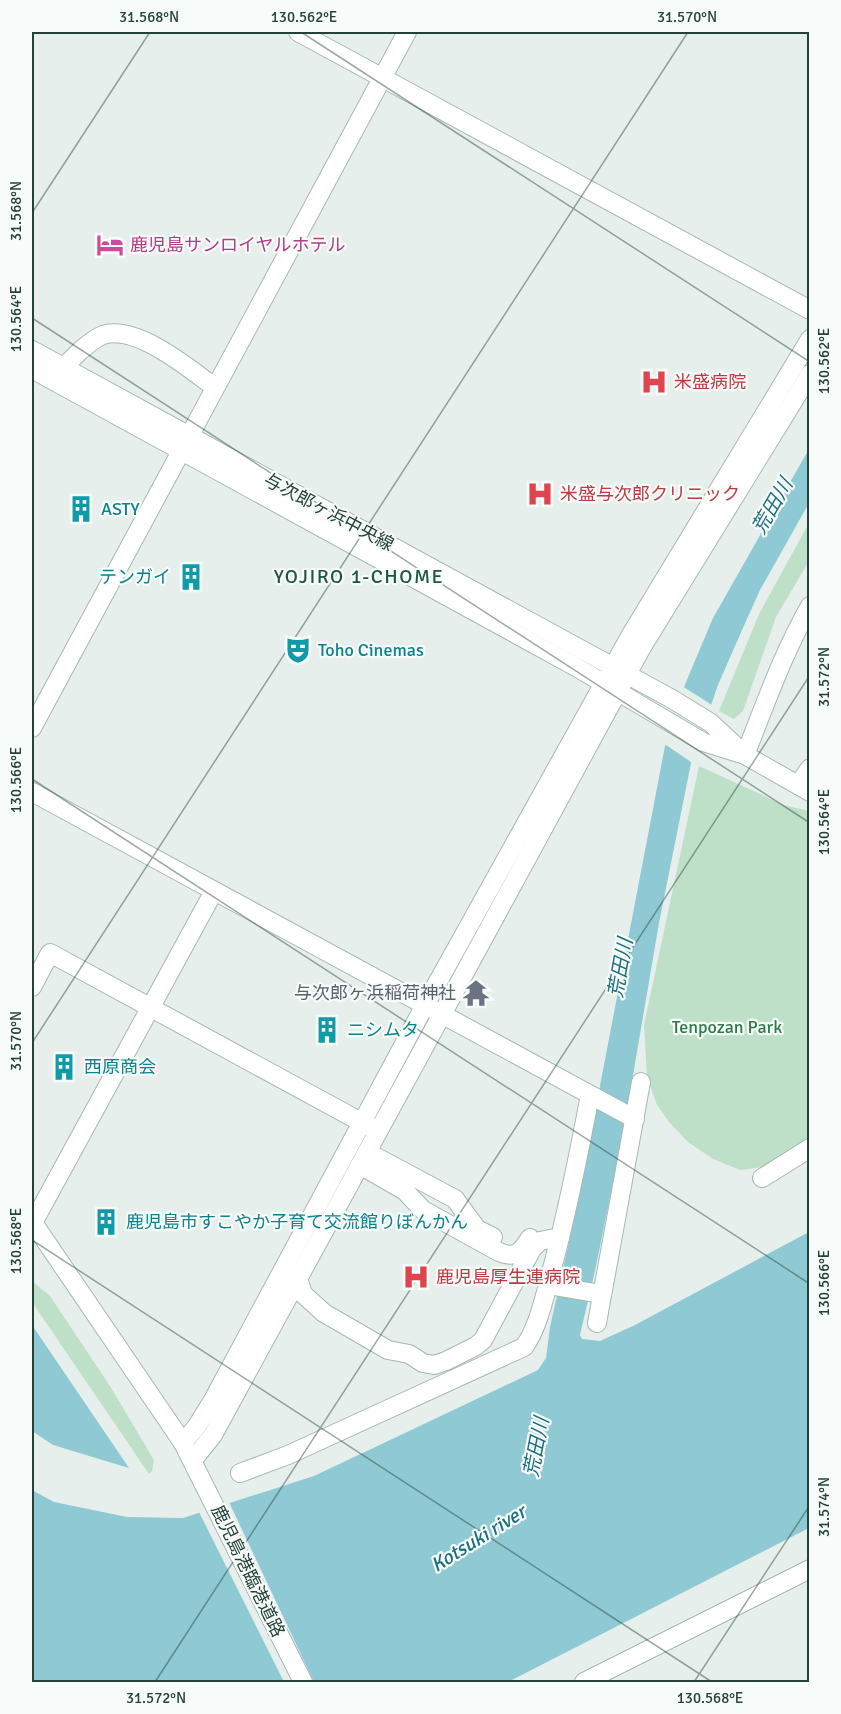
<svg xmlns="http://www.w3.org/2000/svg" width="841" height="1714" font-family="Signika,'Noto Sans JP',sans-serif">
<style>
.green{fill:#bfe0c8}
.water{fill:#8ec9d4}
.pier{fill:#e6efeb}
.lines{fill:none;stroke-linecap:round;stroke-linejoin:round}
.minor-casing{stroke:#a8b8b2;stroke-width:20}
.minor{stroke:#fff;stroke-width:18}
.ticks{fill:none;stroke:#24423a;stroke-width:1.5;stroke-opacity:0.45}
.labels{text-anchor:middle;stroke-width:4.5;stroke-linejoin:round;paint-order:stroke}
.hotel-label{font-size:18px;fill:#b23c85;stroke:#f7fbf9;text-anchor:start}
.health-label{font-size:18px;fill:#be3a42;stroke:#f7fbf9;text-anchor:start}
.culture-label{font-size:18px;fill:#0d838f;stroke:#f7fbf9;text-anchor:start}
.street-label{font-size:18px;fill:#24423a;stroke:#f7fbf9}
.worship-label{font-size:18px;fill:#5b616d;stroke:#f7fbf9;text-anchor:end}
.park-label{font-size:18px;fill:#2d7a4b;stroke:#f7fbf9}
.water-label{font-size:20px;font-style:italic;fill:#1c6f80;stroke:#f7fbf9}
.neighbourhood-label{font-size:20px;letter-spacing:1.5px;fill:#1f5548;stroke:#f7fbf9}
.neatline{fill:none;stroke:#24423a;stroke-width:2}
.ticks-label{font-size:15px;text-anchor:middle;fill:#24423a}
</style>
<rect width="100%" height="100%" fill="#e6efeb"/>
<g class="green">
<polygon points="809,523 809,561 776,617 743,711 734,719 719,711 759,614"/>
<polygon points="699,766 784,805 809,811 809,1138 763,1167 740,1170 713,1159 688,1142 669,1122 657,1105 647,1077 644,1025"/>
<polygon points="32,1281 50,1296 110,1386 154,1460 152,1471 149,1474 32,1302"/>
</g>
<g class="water">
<polygon points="809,449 809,503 760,590 742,630 718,685 691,763 659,923 624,1128 595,1271 580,1335 582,1339 600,1341 635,1325 809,1232 809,1528 508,1682 32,1682 32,1490 54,1502 127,1517 183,1518 314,1476 538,1370 546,1358 550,1327 577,1206 665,746 686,682 713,618"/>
<polygon points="32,1325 129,1468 53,1445 32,1431"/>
</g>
<g class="pier">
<polygon points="682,686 712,705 694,764 663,743"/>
<polygon points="228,1500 314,1682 284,1682 198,1510"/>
</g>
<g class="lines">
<defs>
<g id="minor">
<polyline points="298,32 810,310"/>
<polyline points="32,350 672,699 711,723 742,752"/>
<polyline points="32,369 576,667 703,742 745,755 810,792"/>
<path d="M 59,375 C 64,365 72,359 80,351 C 87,345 95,338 103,335 C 136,324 190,369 214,387"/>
<polyline points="32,728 407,32"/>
<path d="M 745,755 C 765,705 783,653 810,606"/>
<polyline points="798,785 810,768"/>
<polyline points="32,792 635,1119"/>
<polyline points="32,987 50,953 374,1129"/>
<polyline points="367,1152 455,1199 477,1229 493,1237"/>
<path d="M 360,1165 L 405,1191 L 423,1210 L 499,1252 C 516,1259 521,1252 530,1238"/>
<polyline points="762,1178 810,1148"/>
<polyline points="32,1221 183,1443 303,1682"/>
<polyline points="33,1223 214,891"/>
<polyline points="293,1275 298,1278 303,1294 324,1313 388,1350 409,1354 423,1363 434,1365 446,1361 476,1346 483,1340 532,1249 540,1241 560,1237"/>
<polyline points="548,1285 601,1294"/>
<polyline points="597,1323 641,1082"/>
<polyline points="183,1443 197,1426 213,1400 425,1005 629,638 810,339"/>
<polyline points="193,1460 213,1435 642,647 810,374"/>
<path d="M 240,1473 L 288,1455 L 524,1347 C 539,1327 546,1290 553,1265 C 568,1209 579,1153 590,1095"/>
<polyline points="584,1682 810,1569"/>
</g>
</defs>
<use href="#minor" class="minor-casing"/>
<use href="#minor" class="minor"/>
</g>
<path class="ticks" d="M 301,32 L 810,362M 32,213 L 150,32M 32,318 L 810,823M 32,779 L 810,1284M 32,1043 L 688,32M 32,1240 L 712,1682M 155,1682 L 810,675M 694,1682 L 810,1505"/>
<defs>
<symbol id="hotel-bare" viewBox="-9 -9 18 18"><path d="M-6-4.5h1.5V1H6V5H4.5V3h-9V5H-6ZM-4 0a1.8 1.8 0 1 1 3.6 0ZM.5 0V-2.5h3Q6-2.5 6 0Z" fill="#d1479c" stroke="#f7fbf9" stroke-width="2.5" paint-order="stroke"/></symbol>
<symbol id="hospital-bare" viewBox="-9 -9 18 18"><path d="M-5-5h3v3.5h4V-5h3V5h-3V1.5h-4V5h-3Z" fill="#e0444e" stroke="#f7fbf9" stroke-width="2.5" paint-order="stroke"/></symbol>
<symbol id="building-bare" viewBox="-9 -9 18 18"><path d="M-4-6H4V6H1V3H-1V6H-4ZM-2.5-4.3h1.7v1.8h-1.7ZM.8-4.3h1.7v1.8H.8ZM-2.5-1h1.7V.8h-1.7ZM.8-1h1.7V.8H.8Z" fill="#0f9aa8" stroke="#f7fbf9" stroke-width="2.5" paint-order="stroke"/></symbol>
<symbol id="theatre-bare" viewBox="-9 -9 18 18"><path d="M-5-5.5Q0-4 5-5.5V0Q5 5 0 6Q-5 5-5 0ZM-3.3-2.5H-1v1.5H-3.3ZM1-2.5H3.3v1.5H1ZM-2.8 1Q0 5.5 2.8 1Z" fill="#0f9aa8" stroke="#f7fbf9" stroke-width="2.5" paint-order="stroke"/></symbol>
<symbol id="temple-bare" viewBox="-9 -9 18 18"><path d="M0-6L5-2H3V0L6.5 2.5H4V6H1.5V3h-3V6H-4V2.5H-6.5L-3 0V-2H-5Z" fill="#6b7280" stroke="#f7fbf9" stroke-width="2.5" paint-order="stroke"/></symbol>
</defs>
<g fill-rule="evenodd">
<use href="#hotel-bare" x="91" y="226" width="38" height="38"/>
<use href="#hospital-bare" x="635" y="363" width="38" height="38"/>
<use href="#hospital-bare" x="521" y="475" width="38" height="38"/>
<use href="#building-bare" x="62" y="490" width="38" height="38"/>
<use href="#building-bare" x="172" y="558" width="38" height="38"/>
<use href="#theatre-bare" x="279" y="631" width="38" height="38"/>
<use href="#temple-bare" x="457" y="974" width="38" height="38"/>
<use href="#building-bare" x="308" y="1011" width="38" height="38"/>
<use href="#building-bare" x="45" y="1048" width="38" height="38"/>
<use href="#building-bare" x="87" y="1203" width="38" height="38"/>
<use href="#hospital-bare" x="397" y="1258" width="38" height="38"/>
</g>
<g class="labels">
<g class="hotel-label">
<text x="130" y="251">鹿児島サンロイヤルホテル</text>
</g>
<g class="health-label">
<text x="674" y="388">米盛病院</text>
<text x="560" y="500">米盛与次郎クリニック</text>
<text x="436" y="1283">鹿児島厚生連病院</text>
</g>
<g class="culture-label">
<text x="101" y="515">ASTY</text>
<text x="171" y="583" text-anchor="end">テンガイ</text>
<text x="318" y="656">Toho Cinemas</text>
<text x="347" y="1036">ニシムタ</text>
<text x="84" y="1073">西原商会</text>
<text x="126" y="1228">鹿児島市すこやか子育て交流館りぼんかん</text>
</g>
<g class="street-label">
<text transform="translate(329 512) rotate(28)" y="6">与次郎ヶ浜中央線</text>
<text transform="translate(248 1571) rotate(64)" y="6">鹿児島港臨港道路</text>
</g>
<g class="worship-label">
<text x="456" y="999">与次郎ヶ浜稲荷神社</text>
</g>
<g class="park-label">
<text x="727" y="1033">Tenpozan Park</text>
</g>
<g class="water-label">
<text transform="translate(772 506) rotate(-60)" y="7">荒田川</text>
<text transform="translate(620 968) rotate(-80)" y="7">荒田川</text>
<text transform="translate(536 1447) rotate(-79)" y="7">荒田川</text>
<text transform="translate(478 1538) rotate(-32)" y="7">Kotsuki river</text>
</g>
<g class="neighbourhood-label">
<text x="359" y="583">YOJIRO 1-CHOME</text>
</g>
</g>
<rect width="841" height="1714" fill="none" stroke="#f7fbf9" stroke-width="66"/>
<rect x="33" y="33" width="775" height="1648" class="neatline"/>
<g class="ticks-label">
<text x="149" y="22">31.568°N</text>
<text x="304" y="22">130.562°E</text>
<text x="687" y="22">31.570°N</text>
<text transform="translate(16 211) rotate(-90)" y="5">31.568°N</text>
<text transform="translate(16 319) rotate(-90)" y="5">130.564°E</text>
<text transform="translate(824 361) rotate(-90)" y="5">130.562°E</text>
<text transform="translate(824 677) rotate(-90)" y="5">31.572°N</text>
<text transform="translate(16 780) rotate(-90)" y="5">130.566°E</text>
<text transform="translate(824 822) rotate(-90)" y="5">130.564°E</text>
<text transform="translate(16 1041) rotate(-90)" y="5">31.570°N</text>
<text transform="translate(16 1241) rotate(-90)" y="5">130.568°E</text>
<text transform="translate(824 1283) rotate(-90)" y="5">130.566°E</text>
<text transform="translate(824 1507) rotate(-90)" y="5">31.574°N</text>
<text x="156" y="1703">31.572°N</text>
<text x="710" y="1703">130.568°E</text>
</g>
</svg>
